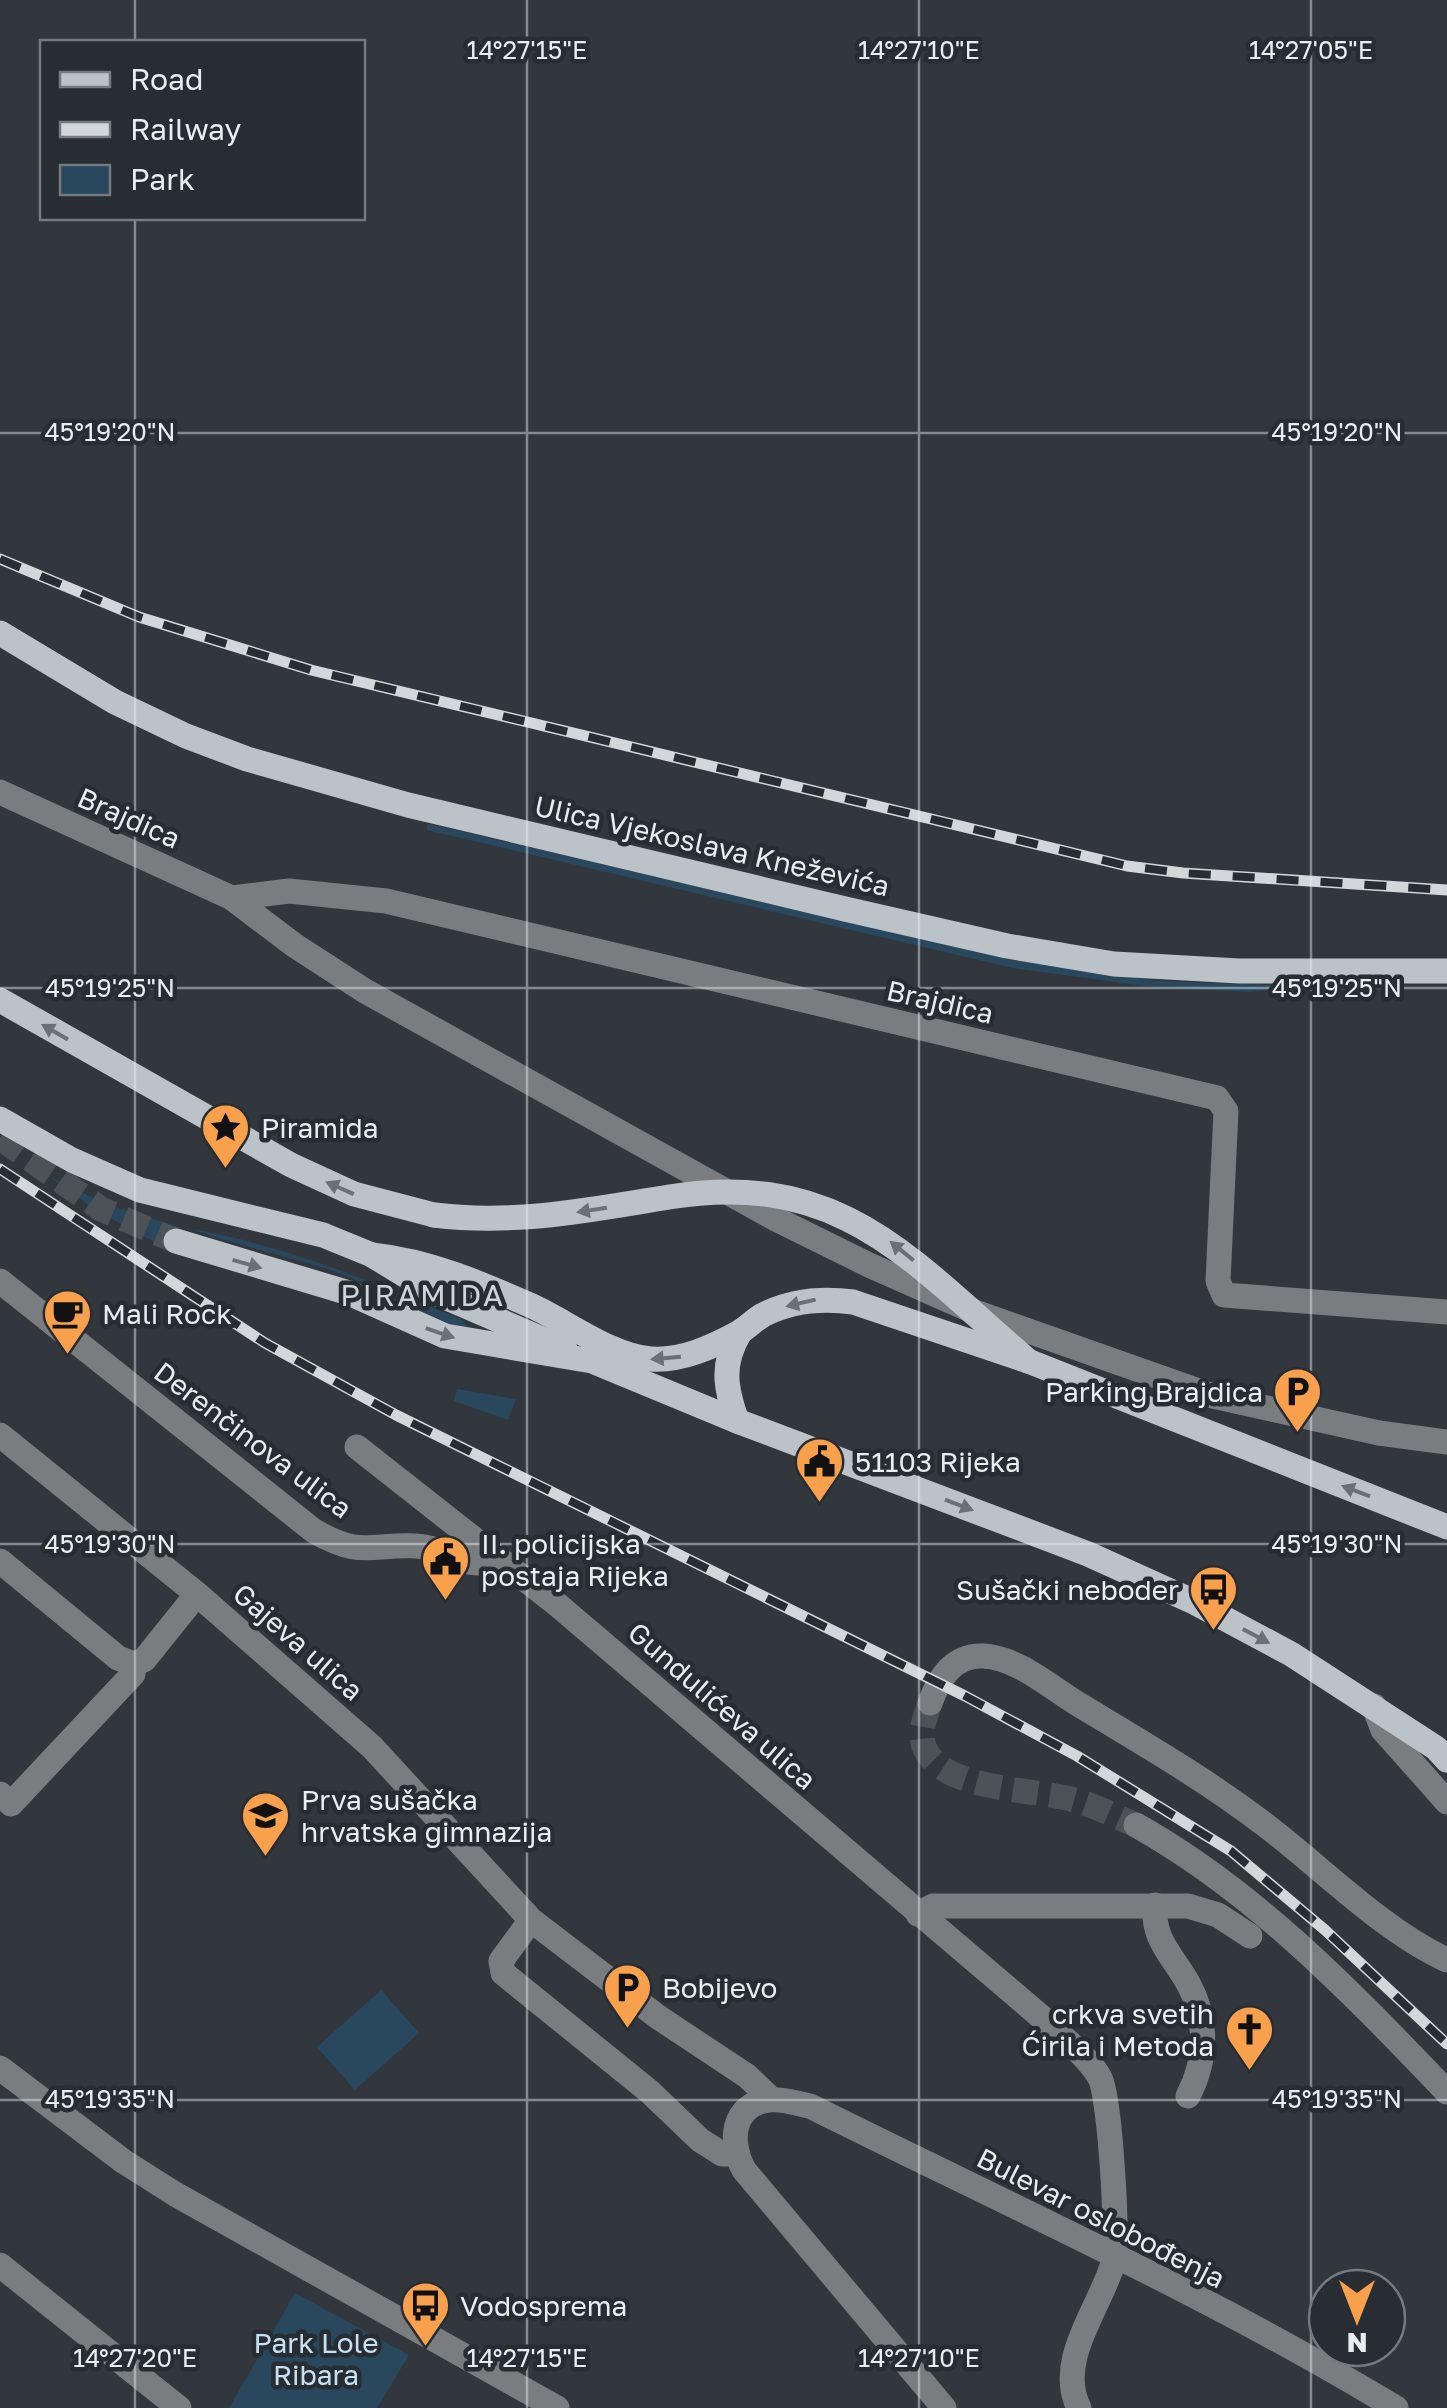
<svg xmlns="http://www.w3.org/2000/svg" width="1447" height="2408" font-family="'Golos Text',sans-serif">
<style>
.green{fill:#29485e}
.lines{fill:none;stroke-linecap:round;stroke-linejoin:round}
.minor-tunnel{stroke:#4d5257;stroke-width:25;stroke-dasharray:25 12;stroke-linecap:butt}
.major-tunnel{stroke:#4d5257;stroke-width:25;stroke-dasharray:25 12;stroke-linecap:butt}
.minor{stroke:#7a7d7f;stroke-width:25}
.major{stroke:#bcc3c8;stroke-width:25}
.rail-casing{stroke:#d3d7da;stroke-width:11}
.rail{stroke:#272d32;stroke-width:8;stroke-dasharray:22;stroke-linecap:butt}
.major-bridge{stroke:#bcc3c8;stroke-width:25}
.oneway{fill:#6a7076}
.ticks{fill:none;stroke:#e9edf0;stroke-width:2.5;stroke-opacity:0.45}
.labels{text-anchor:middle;stroke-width:9;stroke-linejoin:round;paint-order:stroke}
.street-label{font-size:28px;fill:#e9edf0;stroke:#272d32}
.poi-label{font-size:28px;fill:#e9edf0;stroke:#272d32;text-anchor:start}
.park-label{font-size:28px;fill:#c7e0f4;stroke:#272d32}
.neighbourhood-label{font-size:30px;letter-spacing:2.5px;fill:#ccd4da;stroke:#272d32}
.ticks-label{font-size:25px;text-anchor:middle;fill:#e9edf0;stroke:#272d32;stroke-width:9;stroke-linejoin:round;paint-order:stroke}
</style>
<rect width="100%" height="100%" fill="#31373c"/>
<g class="green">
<polygon points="430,824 1007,959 1157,981 1272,985 1276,989 1248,992 1145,986 1013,968 427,830 427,825"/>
<polygon points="50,1177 108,1205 179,1227 169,1250 94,1209"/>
<path d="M 192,1229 C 287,1246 373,1282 461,1319 L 468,1327 L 455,1326 C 412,1308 372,1284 327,1269 C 282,1254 236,1246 192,1229 Z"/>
<polygon points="457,1389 516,1399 508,1420 454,1401"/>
<polygon points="381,1990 419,2033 355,2090 317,2047"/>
<polygon points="295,2293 409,2355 377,2408 229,2408"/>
</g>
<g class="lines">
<path class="minor-tunnel" d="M 930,1703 C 925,1718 918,1733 925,1749 C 945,1792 1037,1788 1078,1801 C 1098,1807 1117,1817 1136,1825"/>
<polyline class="major-tunnel" points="0,1138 101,1209 176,1241"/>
<g class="minor">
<polyline points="0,792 232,898 294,945 365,991 776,1219 869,1265 975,1312 1213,1396 1379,1433 1447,1442"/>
<polyline points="232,898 289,891 386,901 1217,1098 1226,1111 1218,1281 1224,1295 1447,1312"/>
<path d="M 0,1281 L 314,1531 C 362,1558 368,1544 416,1546 C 451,1548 457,1571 501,1560"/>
<polyline points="0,1435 197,1594 372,1747 531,1920 658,2017 747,2076 771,2099"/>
<path d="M 357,1447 L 559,1606 L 1053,2027 C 1068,2043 1090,2059 1100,2078 C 1110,2098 1119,2241 1113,2263 C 1100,2308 1055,2361 1079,2408"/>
<polyline points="0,1561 118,1658 134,1664"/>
<path d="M 930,1703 C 939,1678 953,1655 983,1656 C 1016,1657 1050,1687 1078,1704 C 1141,1742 1205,1779 1264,1824 C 1321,1867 1383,1931 1447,1960"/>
<polyline points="1374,1706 1383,1730 1447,1802"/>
<polyline points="0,1794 11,1804 133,1674 134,1664 144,1660 197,1594"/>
<path d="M 1136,1825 C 1257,1893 1352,1993 1447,2092"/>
<path d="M 1155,1905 C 1152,1939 1172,1955 1188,1983 C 1208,2019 1207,2060 1188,2096"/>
<polyline points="918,1914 933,1906 1188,1906 1218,1915 1250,1936"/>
<polyline points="531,1920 501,1961 503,1973 650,2092 700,2140 722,2154 735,2154"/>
<polyline points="0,2068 123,2161 175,2194 557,2408"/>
<polyline points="0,2265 179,2408"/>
<path d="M 944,2408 L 744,2170 C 729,2143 731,2104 769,2100 C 782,2098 798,2104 810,2106 C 1006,2204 1210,2295 1396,2408"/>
</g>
<g class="major">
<polyline points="0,633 115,702 186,736 247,759 408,805 845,909 1007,946 1114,964 1239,971 1447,971"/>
<polyline points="0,1000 291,1165 354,1194 434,1215"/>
<polyline points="0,1119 72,1160 140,1190 323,1235 372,1255 431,1291 565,1349"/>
<polyline points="176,1241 349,1293 445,1336 592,1361 737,1421 1088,1554 1192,1601 1291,1654 1436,1748 1447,1760"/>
<path d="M 372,1255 C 429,1261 480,1283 532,1306 C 567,1322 613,1357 651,1359 C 682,1361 712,1347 738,1333 C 747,1328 754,1320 763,1315 C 792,1300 822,1298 853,1302 L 1028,1361 L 1447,1527"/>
<path d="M 737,1421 C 725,1387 721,1364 740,1332"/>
</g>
<defs>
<g id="rail">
<polyline points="0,559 139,617 311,670 1127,866 1183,873 1447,890"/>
<polyline points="0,1169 265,1343 396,1415 965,1696 1077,1756 1231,1851 1325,1930 1447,2044"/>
</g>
</defs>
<use href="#rail" class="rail-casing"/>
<use href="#rail" class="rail"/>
<path class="major-bridge" d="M 434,1215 C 515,1225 590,1210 669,1197 C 840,1169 911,1260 1028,1361"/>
</g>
<defs><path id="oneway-solid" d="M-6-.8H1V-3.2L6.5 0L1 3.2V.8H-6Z" transform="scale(2.5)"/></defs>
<g class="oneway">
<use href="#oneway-solid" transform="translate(55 1032) rotate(-150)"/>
<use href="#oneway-solid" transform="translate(340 1188) rotate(-156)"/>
<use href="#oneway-solid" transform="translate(592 1210) rotate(171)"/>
<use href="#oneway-solid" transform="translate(902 1251) rotate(-141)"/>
<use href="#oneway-solid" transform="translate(247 1264) rotate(16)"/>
<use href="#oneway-solid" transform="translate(801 1303) rotate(167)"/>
<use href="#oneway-solid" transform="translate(440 1333) rotate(19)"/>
<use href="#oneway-solid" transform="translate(666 1358) rotate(175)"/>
<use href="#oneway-solid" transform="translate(1356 1491) rotate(-159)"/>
<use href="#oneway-solid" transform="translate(959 1505) rotate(21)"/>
<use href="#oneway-solid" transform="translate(1256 1636) rotate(28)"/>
</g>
<path class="ticks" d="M 135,0 L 135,42M 527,0 L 527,2408M 919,0 L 919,2408M 1311,0 L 1311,2408M 135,218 L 135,2408M 0,433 L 1447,433M 0,988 L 1447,988M 0,1544 L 1447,1544M 0,2100 L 1447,2100"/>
<defs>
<symbol id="sight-pin" viewBox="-11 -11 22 30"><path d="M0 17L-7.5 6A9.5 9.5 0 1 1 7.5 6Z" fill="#f8a04b" stroke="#272d32"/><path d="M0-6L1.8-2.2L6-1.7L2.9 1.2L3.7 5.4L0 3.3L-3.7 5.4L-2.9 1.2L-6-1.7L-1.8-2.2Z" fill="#111"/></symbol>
<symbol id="cafe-pin" viewBox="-11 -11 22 30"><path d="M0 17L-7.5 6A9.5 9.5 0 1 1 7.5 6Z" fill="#f8a04b" stroke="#272d32"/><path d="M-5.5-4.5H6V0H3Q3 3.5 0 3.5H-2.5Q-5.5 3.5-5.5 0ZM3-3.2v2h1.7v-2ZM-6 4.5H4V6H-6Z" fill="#111"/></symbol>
<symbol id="parking-pin" viewBox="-11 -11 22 30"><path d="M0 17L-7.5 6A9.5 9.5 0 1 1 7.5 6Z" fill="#f8a04b" stroke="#272d32"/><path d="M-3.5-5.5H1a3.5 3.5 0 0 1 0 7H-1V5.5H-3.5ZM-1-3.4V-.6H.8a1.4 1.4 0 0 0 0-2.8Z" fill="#111"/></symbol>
<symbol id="civic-pin" viewBox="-11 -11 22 30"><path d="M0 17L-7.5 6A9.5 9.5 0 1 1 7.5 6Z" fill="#f8a04b" stroke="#272d32"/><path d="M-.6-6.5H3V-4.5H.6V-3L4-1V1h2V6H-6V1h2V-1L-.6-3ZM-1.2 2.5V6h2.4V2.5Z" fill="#111"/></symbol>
<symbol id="bus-pin" viewBox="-11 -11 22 30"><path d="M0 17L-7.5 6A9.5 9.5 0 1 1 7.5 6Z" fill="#f8a04b" stroke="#272d32"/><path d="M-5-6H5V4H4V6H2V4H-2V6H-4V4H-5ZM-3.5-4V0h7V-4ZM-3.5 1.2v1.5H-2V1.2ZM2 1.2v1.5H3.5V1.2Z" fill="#111"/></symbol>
<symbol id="school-pin" viewBox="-11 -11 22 30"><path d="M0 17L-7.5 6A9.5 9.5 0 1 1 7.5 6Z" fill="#f8a04b" stroke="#272d32"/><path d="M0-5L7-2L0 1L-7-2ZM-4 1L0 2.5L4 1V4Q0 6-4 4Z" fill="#111"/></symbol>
<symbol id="church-pin" viewBox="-11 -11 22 30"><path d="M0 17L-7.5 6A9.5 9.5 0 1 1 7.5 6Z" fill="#f8a04b" stroke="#272d32"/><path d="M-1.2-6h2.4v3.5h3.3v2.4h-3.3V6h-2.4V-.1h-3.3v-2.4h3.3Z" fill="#111"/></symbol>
</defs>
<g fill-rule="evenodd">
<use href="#sight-pin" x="198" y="1100" width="55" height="75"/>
<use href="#cafe-pin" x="40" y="1286" width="55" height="75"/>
<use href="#parking-pin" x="1270" y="1364" width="55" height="75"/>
<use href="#civic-pin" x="792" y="1434" width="55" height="75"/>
<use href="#civic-pin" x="418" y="1532" width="55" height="75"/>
<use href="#bus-pin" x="1186" y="1562" width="55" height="75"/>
<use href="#school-pin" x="238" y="1788" width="55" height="75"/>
<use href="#parking-pin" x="600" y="1960" width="55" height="75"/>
<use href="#church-pin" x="1222" y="2002" width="55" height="75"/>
<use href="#bus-pin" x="398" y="2278" width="55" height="75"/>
</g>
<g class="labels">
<g class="street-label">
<text transform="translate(129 818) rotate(24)" y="10">Brajdica</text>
<text transform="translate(712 846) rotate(13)" y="10">Ulica Vjekoslava Kneževića</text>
<text transform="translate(940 1002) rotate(13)" y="10">Brajdica</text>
<text transform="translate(253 1440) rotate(37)" y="10">Derenčinova ulica</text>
<text transform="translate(298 1642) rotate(41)" y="10">Gajeva ulica</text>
<text transform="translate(722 1706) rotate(41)" y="10">Gundulićeva ulica</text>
<text transform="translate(1101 2218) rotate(27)" y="10">Bulevar oslobođenja</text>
</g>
<g class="poi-label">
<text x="261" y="1138">Piramida</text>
<text x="102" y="1324">Mali Rock</text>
<text x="1263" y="1402" text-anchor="end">Parking Brajdica</text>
<text x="855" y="1472">51103 Rijeka</text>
<text x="481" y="1554">II. policijska<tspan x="481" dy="32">postaja Rijeka</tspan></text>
<text x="1179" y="1600" text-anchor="end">Sušački neboder</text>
<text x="301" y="1810">Prva sušačka<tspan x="301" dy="32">hrvatska gimnazija</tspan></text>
<text x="662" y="1998">Bobijevo</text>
<text x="1214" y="2024" text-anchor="end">crkva svetih<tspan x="1214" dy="32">Ćirila i Metoda</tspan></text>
<text x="460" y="2316">Vodosprema</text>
</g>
<g class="park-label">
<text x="316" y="2353">Park Lole<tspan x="316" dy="32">Ribara</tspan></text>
</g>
<g class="neighbourhood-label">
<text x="423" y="1306">PIRAMIDA</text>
</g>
</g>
<g class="ticks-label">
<text x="527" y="59">14°27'15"E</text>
<text x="919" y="59">14°27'10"E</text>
<text x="1311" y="59">14°27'05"E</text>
<text x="1337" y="441">45°19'20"N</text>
<text x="110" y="441">45°19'20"N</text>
<text x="1337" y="997">45°19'25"N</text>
<text x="110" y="997">45°19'25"N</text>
<text x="1337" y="1553">45°19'30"N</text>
<text x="110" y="1553">45°19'30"N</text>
<text x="1337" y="2108">45°19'35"N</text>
<text x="110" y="2108">45°19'35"N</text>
<text x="135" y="2367">14°27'20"E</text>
<text x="527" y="2367">14°27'15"E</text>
<text x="919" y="2367">14°27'10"E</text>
</g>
<rect x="40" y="40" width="325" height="180" fill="#272d32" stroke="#757a7e" stroke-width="2.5"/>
<rect x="60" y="72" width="50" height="15" fill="#bcc3c8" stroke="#757a7e" stroke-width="2.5"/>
<text x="130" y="90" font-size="30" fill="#e9edf0">Road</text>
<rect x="60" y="122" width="50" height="15" fill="#d3d7da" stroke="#757a7e" stroke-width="2.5"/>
<text x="130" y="140" font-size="30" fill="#e9edf0">Railway</text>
<rect x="60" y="165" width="50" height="30" fill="#29485e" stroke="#757a7e" stroke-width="2.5"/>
<text x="130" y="190" font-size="30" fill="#e9edf0">Park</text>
<g transform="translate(1357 2318) rotate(180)"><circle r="48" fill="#272d32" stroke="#757a7e" stroke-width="2.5"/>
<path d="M0-8L18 38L0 25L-18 38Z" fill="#f8a04b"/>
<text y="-15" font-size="28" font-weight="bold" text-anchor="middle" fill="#e9edf0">N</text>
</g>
</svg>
